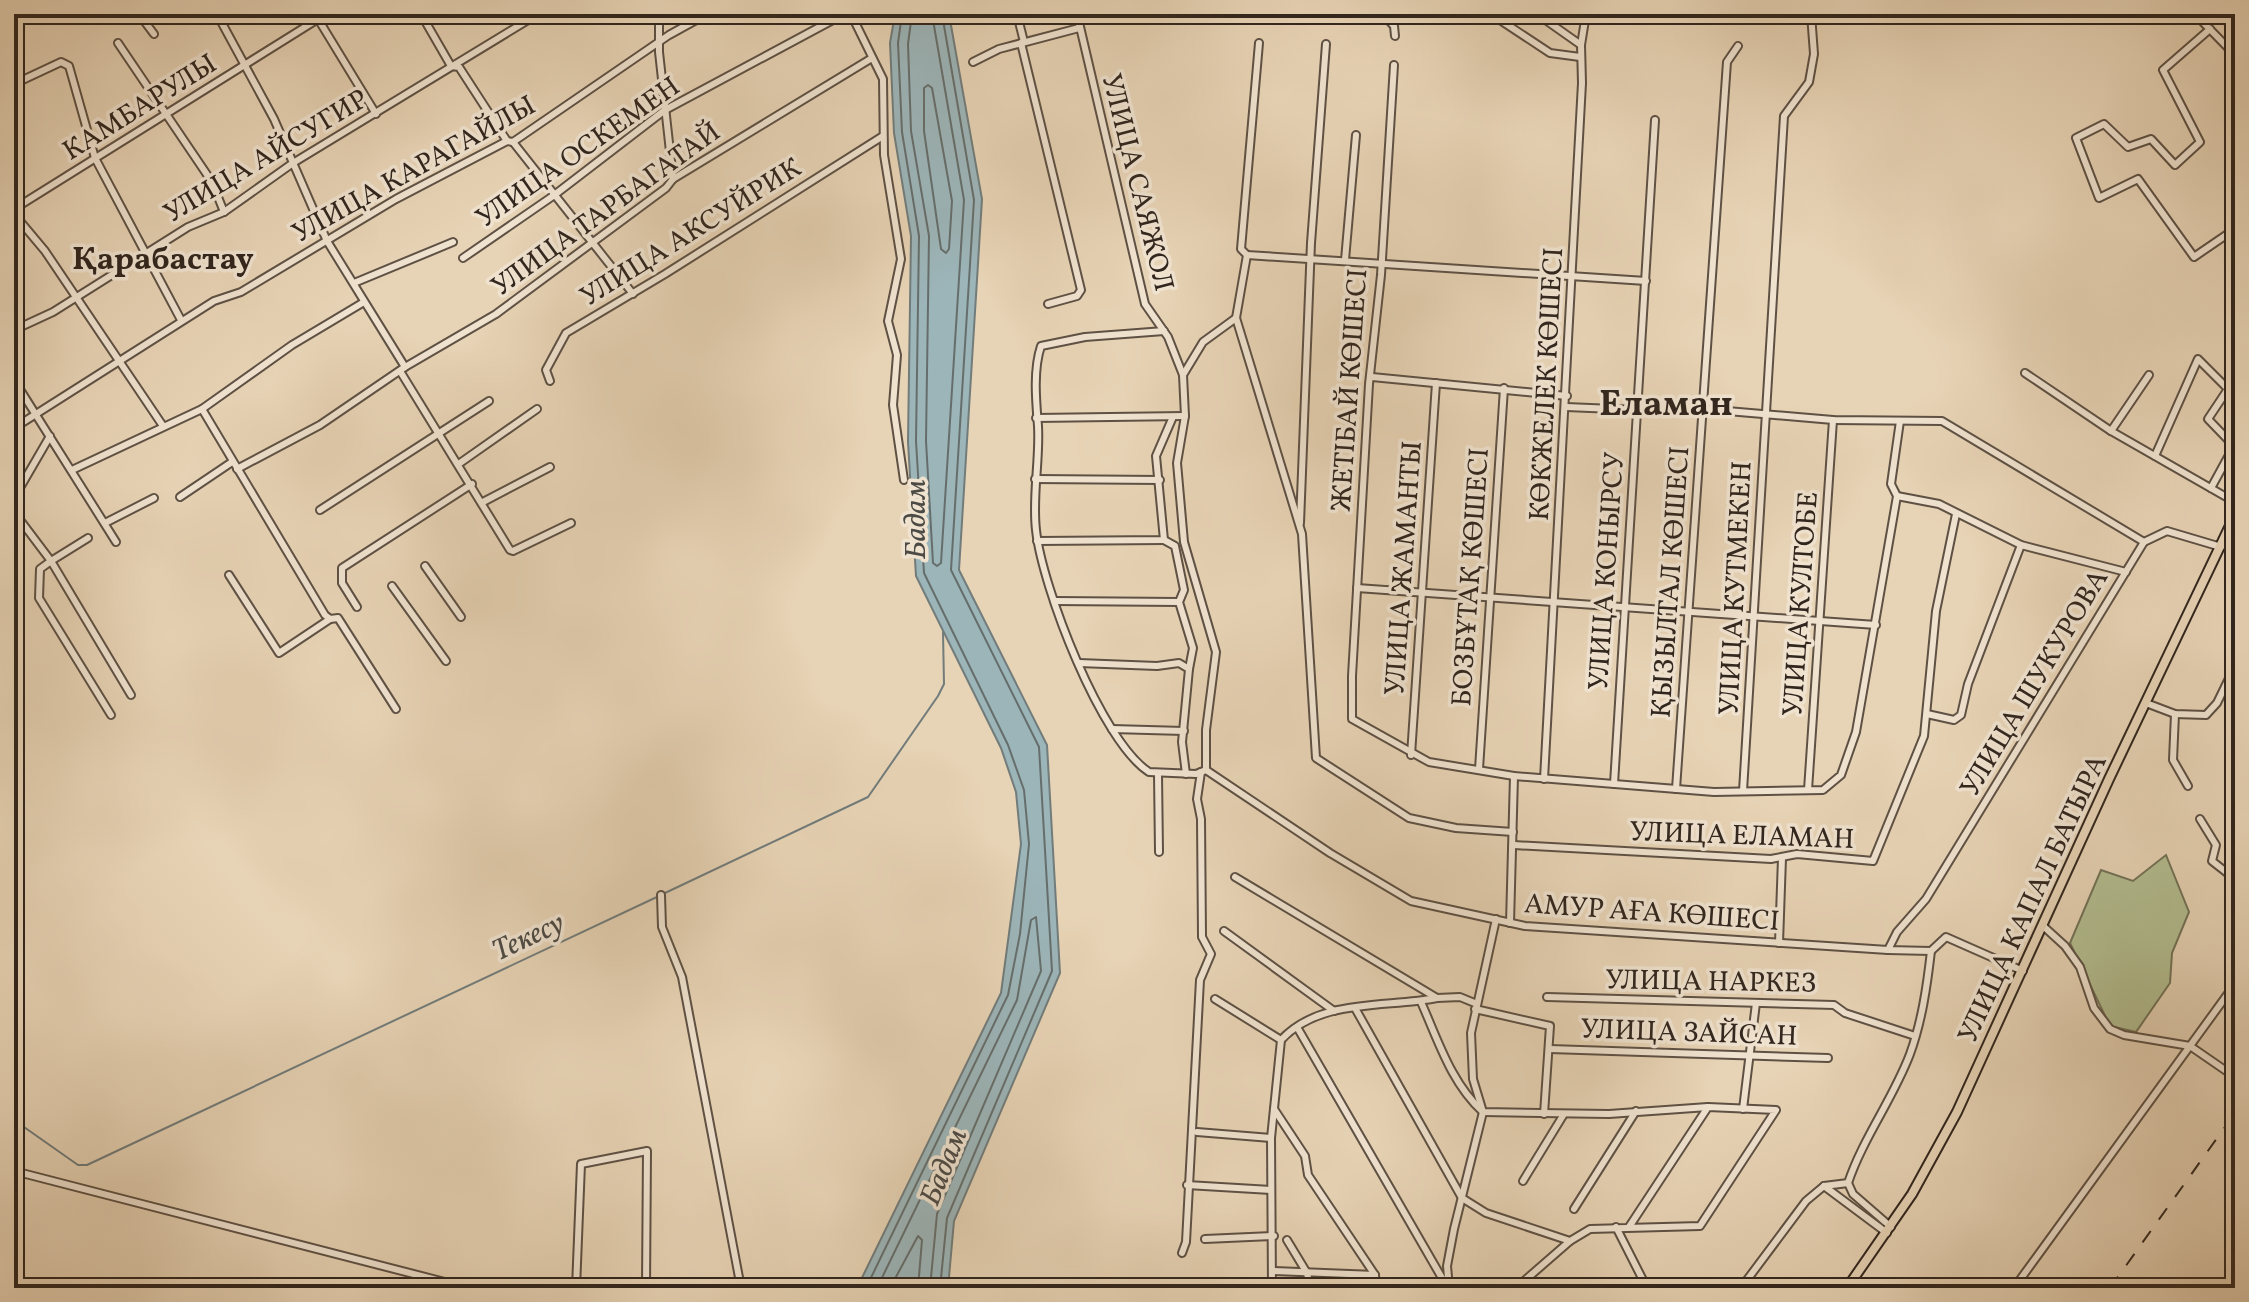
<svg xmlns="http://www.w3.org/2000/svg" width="2249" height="1302" font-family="Vollkorn,serif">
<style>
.green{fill:#b2bd90;stroke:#727257;stroke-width:2}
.water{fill:#9cb5b9;stroke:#717c7b;stroke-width:2}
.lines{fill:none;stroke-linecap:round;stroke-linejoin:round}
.shore{stroke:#666e6c;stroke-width:2}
.stream{stroke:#717c7b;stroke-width:2}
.minor-casing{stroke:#5e5144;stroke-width:10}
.major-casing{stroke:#31261e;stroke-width:12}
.minor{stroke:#efe2cf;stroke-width:6}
.major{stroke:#e7d3b5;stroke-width:8}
.rail{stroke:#31261e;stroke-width:2;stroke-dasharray:14 14;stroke-linecap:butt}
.labels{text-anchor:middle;stroke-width:7;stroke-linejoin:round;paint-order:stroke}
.street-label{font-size:28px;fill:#31261e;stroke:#efe2cf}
.water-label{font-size:30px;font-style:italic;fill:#4c4a45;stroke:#efe2cf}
.quarter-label{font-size:32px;font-weight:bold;fill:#31261e;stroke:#efe2cf}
.district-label{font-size:36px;font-weight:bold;fill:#31261e;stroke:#efe2cf}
</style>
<rect width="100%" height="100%" fill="#e7d3b5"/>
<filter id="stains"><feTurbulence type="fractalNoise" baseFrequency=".0025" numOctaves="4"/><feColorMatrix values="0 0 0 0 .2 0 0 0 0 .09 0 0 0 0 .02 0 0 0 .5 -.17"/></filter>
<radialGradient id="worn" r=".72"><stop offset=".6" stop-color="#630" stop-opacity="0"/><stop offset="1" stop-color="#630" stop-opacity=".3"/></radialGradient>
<polygon class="green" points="2166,855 2189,912 2172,953 2170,983 2136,1032 2110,1026 2070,943 2101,870 2133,881"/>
<polygon class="water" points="895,14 949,14 982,199 959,570 1047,745 1060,973 954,1221 948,1288 857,1288 1001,993 1021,844 1016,792 1001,748 916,576 908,442 911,236 894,133 890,43"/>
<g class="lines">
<g class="shore">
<polyline points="912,14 908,44 911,131 929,236 926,441 933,563 937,566 941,563 964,200 932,14"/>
<polygon points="928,85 932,88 952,201 949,249 946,253 941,249 924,131 924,88"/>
<polyline points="866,1288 1008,995 1020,934 1029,844 1024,790 1008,745 924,573 916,441 919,236 902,132 898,43 902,14"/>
<polyline points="877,1288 1017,1000 1031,920 1036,917 1041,971 937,1214 930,1288"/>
<polyline points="890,1288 918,1236 922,1240 918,1288"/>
<polyline points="940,1288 947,1218 1052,971 1039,747 951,570 974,200 942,14"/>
</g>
<g class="stream">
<polyline points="665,893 868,797 938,696 944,684 943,632"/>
<polyline points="14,1120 78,1165 87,1165 659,896"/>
</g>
<defs>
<g id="minor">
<polyline points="139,14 154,34"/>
<polyline points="217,14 274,119 327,241 405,367"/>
<polyline points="315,14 376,114"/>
<polyline points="421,14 451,66 459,67 507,141"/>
<polyline points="659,14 659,52 673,179"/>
<polyline points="851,14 883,79 884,155 901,259 888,321 897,355 893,405 904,480"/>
<polyline points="1017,14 1024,42"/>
<polyline points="1077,14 1145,304 1168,337 1183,375 1185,416 1177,463 1184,542 1216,652 1206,730 1206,770 1330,853 1411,901 1525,926 1888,950"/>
<polyline points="1383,14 1394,26 1395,36"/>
<polyline points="1491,14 1550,53 1580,57"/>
<polyline points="1537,14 1581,45 1582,83 1544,779"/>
<polyline points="2195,14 2235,55"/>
<polyline points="1324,17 1328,14"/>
<polyline points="2210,29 2163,70 2200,142 2175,165 2151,139 2128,147 2104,124 2076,138 2099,198 2138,179 2194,257 2235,229"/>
<polyline points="118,43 212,182 224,212"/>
<polyline points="1021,43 1081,290 1077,296 1048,304"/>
<polyline points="1581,45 1586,14"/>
<polyline points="973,62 999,49 1079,28"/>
<polyline points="1394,65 1381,275 1369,384 1352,676 1352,719 1429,762 1514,776 1714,792 1823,790 1841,775 1856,732 1897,496 1891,484 1900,421"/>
<polyline points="14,84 61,62 69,66 95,158 181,320"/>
<polyline points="513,142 633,294"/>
<polyline points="14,209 326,14"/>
<polyline points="14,214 45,251 163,426"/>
<polyline points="1247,255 1646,281"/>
<polyline points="463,258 553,196 665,110 844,14"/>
<polyline points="1345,260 1356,135"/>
<polyline points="354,283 453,242"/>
<polyline points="1236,318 1247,255 1241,249 1259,43"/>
<polyline points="14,330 53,312 188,227 224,212 293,163 538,14"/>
<path d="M 1164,331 L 1085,337 L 1041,346 C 1033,370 1036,401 1038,426 C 1040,460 1032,496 1036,530 C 1042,587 1101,741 1149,772 L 1196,774 L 1206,770"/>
<polyline points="400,371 510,550 513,551 571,523"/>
<polyline points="2025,373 2111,431"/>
<polyline points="1183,375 1203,342 1236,318 1302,534 1316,758 1409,818 1456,828 1513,832"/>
<polyline points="2149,375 2111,431 2235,502"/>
<polyline points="1372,377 1567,396"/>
<polyline points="14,380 116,542"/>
<polyline points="550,381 546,370 566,333 665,274 883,136"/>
<polyline points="1566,407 1638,410 1657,405 1833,420 1942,421 2144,542"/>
<polyline points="202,409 325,615 330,619 338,618 396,709"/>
<polyline points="1036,418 1185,416"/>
<polyline points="14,428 214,301 241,292 396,199 507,141 513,142 669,35 707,14"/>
<polyline points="2155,456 2198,359 2228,389 2208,419 2234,446 2211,488"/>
<polyline points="460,463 537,409"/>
<polyline points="237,469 320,425 405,367 496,314 666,188 673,179 872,58"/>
<polyline points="72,470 202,409 292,345 364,302"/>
<polyline points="1035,479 1160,480"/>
<polyline points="1897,496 1939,504 2021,545 2126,572"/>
<polyline points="180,497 232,462"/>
<polyline points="14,498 50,436"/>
<polyline points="483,502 550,467"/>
<polyline points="320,510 489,401"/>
<polyline points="14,512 51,561 88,538"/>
<polyline points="105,523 154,498"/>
<polyline points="1300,523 1311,243 1326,44"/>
<polyline points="1164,540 1175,546 1184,590 1179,602 1193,648 1189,669"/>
<polyline points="1037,541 1164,540 1156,456 1172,419"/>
<polyline points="2144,542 2167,531 2221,547"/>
<polyline points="425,566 461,617"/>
<polyline points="229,575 279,653 330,619"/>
<polyline points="392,586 446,661"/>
<polyline points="1357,588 1876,625"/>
<polyline points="1054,601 1179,602"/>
<polyline points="357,607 342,583 342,568 472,484"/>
<polyline points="1079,663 1157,666 1179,663 1189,669 1182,742 1186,774"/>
<polyline points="2146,703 2175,714 2206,715 2217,703 2235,666"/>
<polyline points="1927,714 1954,720 1961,715 1968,684 2021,545"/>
<polyline points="2175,714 2173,760 2188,786"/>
<polyline points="111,715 39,598 40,569 51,561 131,695"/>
<polyline points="1112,729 1184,731"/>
<polyline points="1411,755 1436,383"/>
<polyline points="1479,769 1504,388"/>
<polyline points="1158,774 1159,852"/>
<polyline points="1614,784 1655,120"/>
<polyline points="1676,789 1727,62 1738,46"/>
<polyline points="1808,790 1833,420"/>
<polyline points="1743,791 1784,116 1809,82 1814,54 1811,14"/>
<polyline points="2200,819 2216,845 2212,861 2235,879"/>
<polyline points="1514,845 1771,859 1797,854 1873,861 1924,736 1936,611 1956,514"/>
<polyline points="1235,877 1437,998 1460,997 1477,1004"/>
<polyline points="661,895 662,927 682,977 741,1288"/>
<polyline points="1510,923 1514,776"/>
<polyline points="2042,925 2065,946 2080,967 2094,1008 2110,1029 2124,1035 2190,1046 2235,1077"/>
<polyline points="1224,931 1334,1011"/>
<polyline points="1779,943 1782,858"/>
<polyline points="2023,971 1946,937 1931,951 1888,950 1897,932 1926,899 2144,542"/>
<polyline points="1547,997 1834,1005 1845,1013 1915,1036"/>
<polyline points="1215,999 1281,1040"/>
<path d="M 1421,1002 C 1438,1040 1451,1083 1483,1112 L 1609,1114 L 1708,1107"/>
<polyline points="1355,1008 1462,1198 1486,1213 1570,1241"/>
<polyline points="1475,1009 1550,1026 1544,1114"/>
<polyline points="1297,1027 1446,1285"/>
<polyline points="1550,1049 1828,1058"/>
<polyline points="1274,1109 1305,1156 1308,1175 1375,1275 1376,1288"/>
<polyline points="1743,1109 1756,1003"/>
<polyline points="1197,1132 1271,1138"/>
<polyline points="14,1171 468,1288"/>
<polyline points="1523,1181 1564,1114"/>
<polyline points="1848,1183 1853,1194 1891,1227"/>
<polyline points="1187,1185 1271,1190"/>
<polyline points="1824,1186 1887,1233"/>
<polyline points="1574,1209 1636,1111"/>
<polyline points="1616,1227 1647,1288"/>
<polyline points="1205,1239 1274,1236"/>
<polyline points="1287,1240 1307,1273 1310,1288"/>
<polyline points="1182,1253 1186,1242 1200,980 1211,954 1202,937 1201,819 1197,799 1201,772"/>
<polyline points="1274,1271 1375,1275"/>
<polyline points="576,1288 581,1164 647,1151 646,1288"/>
<path d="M 1272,1288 L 1271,1138 L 1281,1040 C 1320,998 1385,1008 1437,998"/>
<polyline points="1449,1288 1447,1266 1454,1229 1483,1112 1473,1079 1471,1033 1496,919"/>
<polyline points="1516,1288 1570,1241 1590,1229 1700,1226 1776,1110 1708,1107 1629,1227"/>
<path d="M 1741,1288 L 1806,1201 L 1824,1186 L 1848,1183 C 1863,1138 1893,1099 1910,1054 C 1922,1021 1927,986 1931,951"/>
<polyline points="2014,1288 2235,984"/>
</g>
<polyline id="major" points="1847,1288 1912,1194 1957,1112 2109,779 2235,515"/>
</defs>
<use href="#minor" class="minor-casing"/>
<use href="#major" class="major-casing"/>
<use href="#minor" class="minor"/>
<use href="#major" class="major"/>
<g class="rail">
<polyline points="2110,1288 2235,1113"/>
<polyline points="2227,1288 2235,1276"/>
</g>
</g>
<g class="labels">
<g class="street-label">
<text transform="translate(139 106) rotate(-32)" y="10">КАМБАРУЛЫ</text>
<text transform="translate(577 151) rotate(-35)" y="10">УЛИЦА ОСКЕМЕН</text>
<text transform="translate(265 155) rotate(-31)" y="10">УЛИЦА АЙСУГИР</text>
<text transform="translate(413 168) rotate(-29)" y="10">УЛИЦА КАРАГАЙЛЫ</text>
<text transform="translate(1139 182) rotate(76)" y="10">УЛИЦА САЯЖОЛ</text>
<text transform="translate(605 208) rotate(-36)" y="10">УЛИЦА ТАРБАГАТАЙ</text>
<text transform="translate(690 231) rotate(-32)" y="10">УЛИЦА АКСУЙРИК</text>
<text transform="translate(1545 384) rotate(-87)" y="10">КӨКЖЕЛЕК КӨШЕСІ</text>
<text transform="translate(1348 390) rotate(-86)" y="10">ЖЕТІБАЙ КӨШЕСІ</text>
<text transform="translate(1402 568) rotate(-86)" y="10">УЛИЦА ЖАМАНТЫ</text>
<text transform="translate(1605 571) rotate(-86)" y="10">УЛИЦА КОНЫРСУ</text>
<text transform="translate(1469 577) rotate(-86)" y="10">БОЗБҰТАҚ КӨШЕСІ</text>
<text transform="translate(1669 582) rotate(-86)" y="10">ҚЫЗЫЛТАЛ КӨШЕСІ</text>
<text transform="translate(1734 588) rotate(-87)" y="10">УЛИЦА КУТМЕКЕН</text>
<text transform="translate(1799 604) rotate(-86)" y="10">УЛИЦА КУЛТОБЕ</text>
<text transform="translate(2033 682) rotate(-59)" y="10">УЛИЦА ШУКУРОВА</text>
<text transform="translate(1742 834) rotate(2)" y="10">УЛИЦА ЕЛАМАН</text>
<text transform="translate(2031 898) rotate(-65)" y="10">УЛИЦА КАПАЛ БАТЫРА</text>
<text transform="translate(1652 911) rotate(4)" y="10">АМУР АҒА КӨШЕСІ</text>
<text transform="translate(1711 980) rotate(1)" y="10">УЛИЦА НАРКЕЗ</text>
<text transform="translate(1689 1031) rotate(2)" y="10">УЛИЦА ЗАЙСАН</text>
</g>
<g class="water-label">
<text transform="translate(915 519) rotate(-90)" y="10">Бадам</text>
<text transform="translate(528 936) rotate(-25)" y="10">Текесу</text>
<text transform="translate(943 1166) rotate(-68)" y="10">Бадам</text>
</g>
<g class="quarter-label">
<text x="163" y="269">Қарабастау</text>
</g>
<g class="district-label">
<text x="1666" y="415">Еламан</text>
</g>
</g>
<rect width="2249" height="1302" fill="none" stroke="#e7d3b5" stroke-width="48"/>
<rect x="16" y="16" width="2217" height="1270" fill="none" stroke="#31261e" stroke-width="4"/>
<rect x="24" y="24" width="2201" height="1254" fill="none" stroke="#31261e" stroke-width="2"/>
<rect width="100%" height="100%" filter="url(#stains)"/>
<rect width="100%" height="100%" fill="url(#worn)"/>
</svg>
